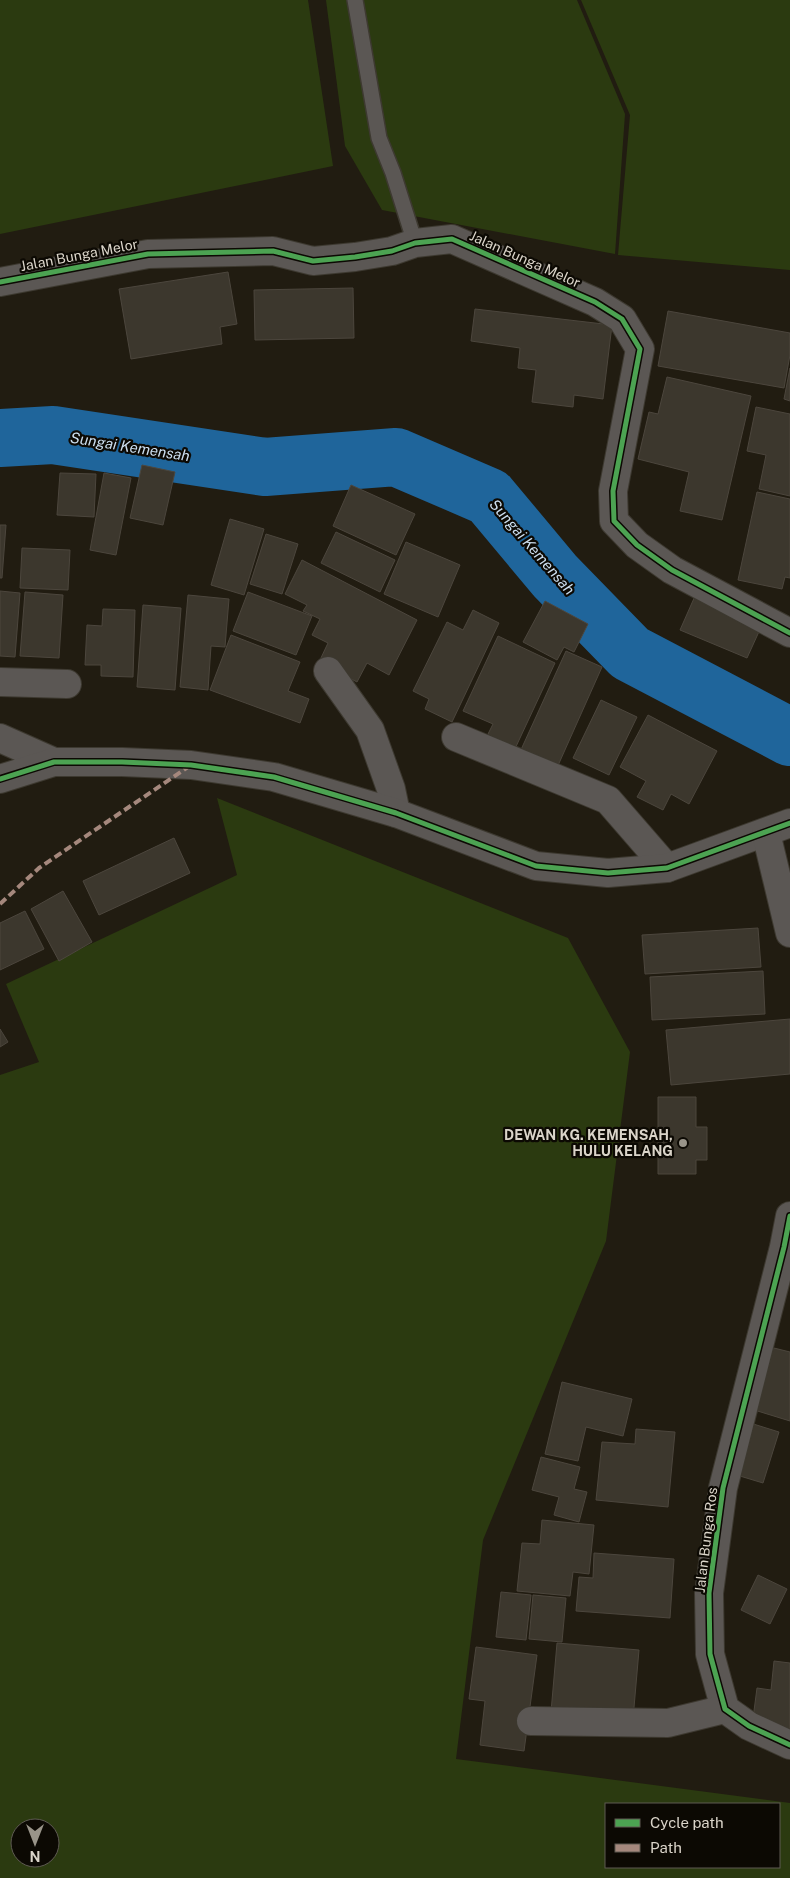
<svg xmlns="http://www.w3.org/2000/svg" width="790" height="1878" font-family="'Public Sans',sans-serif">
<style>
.green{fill:#2b3a10;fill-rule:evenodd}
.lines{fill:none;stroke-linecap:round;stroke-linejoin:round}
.river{stroke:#1f659b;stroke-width:58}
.building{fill:#3c372d;stroke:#4c463d}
.lane-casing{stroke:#3d3930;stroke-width:18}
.street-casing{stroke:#3d3930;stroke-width:30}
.lane{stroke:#5b5754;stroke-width:15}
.street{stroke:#5b5754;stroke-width:28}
.quiet{stroke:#a5887d;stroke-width:4;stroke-dasharray:8 4;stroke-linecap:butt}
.cycleway-casing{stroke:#0c0903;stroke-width:8}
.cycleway{stroke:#4ca352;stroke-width:5}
.poi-dot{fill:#999489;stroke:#0c0903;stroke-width:2}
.labels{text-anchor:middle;stroke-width:4.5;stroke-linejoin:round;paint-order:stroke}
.street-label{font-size:14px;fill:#dad4c9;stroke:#0c0903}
.poi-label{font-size:14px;font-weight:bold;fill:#dad4c9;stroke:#0c0903;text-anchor:end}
.water-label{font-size:15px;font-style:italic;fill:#cbddee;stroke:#0c0903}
</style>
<rect width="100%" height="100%" fill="#211c11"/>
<g class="green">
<polygon points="0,0 308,0 333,166 0,234"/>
<polygon points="326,0 577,0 625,114 615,254 382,210 345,146"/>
<polygon points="581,0 790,0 790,270 618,255 630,115"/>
<path d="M 217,798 L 568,938 L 630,1052 L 606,1241 L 483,1540 L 456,1759 L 790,1803 L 790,1878 L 0,1878 L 0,1075 L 39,1062 L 6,984 L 237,875 ZM 606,1804 L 779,1804 L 779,1867 L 606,1867 ZM 20,1828 L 50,1828 L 50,1858 L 20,1858 Z"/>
</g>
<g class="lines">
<polyline class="river" points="0,438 53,435 265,467 396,457 489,497 555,576 630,653 790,737"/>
</g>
<g class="building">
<polygon points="228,272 237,324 220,327 222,344 131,359 119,289"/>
<polygon points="353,288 354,338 255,340 254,290"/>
<polygon points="475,309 612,325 603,399 574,395 573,407 532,402 536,370 518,368 520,348 471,341"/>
<polygon points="668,311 790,333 790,355 784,388 658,366"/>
<polygon points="790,368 790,401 784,399"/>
<polygon points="667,377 751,396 722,520 680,511 689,472 638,459 649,412 658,414"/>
<polygon points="756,407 790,414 790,496 759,489 766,455 747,451"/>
<polygon points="142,465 175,472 163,525 130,518"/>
<polygon points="60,473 96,474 94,517 57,515"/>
<polygon points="104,473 131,478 116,555 90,550"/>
<polygon points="351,485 415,514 396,555 333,526"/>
<polygon points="757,492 790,499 790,578 785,577 782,589 738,580"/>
<polygon points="230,519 264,529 244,595 211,585"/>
<polygon points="0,525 6,525 2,578 0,578"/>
<polygon points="336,532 395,560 380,592 321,563"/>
<polygon points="266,534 298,544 282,594 250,584"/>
<polygon points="406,542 460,565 438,617 384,594"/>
<polygon points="22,548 70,550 68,590 20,588"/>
<polygon points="302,560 417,620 389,675 367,663 357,682 319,662 328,643 312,635 320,619 303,611 307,605 285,594"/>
<polygon points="0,591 20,593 15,657 0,656"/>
<polygon points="25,592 63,595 59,658 20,656"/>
<polygon points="248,592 312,616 296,655 233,631"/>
<polygon points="188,595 229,599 225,647 211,646 208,690 180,687"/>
<polygon points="695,596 762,625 747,658 680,630"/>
<polygon points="545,601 588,624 574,652 564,647 557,660 523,642"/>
<polygon points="143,605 181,608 175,690 137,687"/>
<polygon points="103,609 135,610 133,677 101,676 101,665 85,665 87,625 102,626"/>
<polygon points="473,610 499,623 452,722 425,709 429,699 413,691 447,622 463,630"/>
<polygon points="231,635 300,662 288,691 309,699 300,723 210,690"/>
<polygon points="498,636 555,663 513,753 485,740 493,724 463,711"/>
<polygon points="566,651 602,667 556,770 519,754"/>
<polygon points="601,700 637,717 609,775 573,758"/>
<polygon points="648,715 717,751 689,804 671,794 663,810 637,797 646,781 620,767"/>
<polygon points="174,838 190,873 99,915 83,881"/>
<polygon points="63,891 92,942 59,961 31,909"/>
<polygon points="25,911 44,949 0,970 0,923"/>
<polygon points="758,928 761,967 645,974 642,935"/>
<polygon points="763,971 765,1014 652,1020 650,977"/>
<polygon points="790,1019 790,1074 671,1085 666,1030"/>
<polygon points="0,1029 8,1042 0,1047"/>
<polygon points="658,1097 696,1097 696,1127 707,1127 707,1160 696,1160 696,1174 658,1174"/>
<polygon points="770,1347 790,1352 790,1421 751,1409"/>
<polygon points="562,1382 632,1399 623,1436 586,1427 578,1461 545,1454"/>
<polygon points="747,1422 779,1432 763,1483 730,1473"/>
<polygon points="636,1429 675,1432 668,1507 596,1500 602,1442 635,1444"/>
<polygon points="541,1457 580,1467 574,1489 587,1492 579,1522 554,1515 559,1497 532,1490"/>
<polygon points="542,1520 594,1525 589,1574 573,1572 570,1596 517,1591 522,1543 540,1544"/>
<polygon points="594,1553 674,1559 670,1618 576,1611 579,1577 593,1578"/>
<polygon points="758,1575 787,1589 770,1624 741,1610"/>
<polygon points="501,1592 531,1595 526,1640 496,1637"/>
<polygon points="533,1595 566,1598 562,1642 529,1639"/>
<polygon points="557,1643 639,1650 633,1719 551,1712"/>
<polygon points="476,1647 537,1655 524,1751 480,1745 485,1701 469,1699"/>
<polygon points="774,1661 790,1663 790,1730 752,1726 757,1688 771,1690"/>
</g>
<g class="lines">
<defs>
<polyline id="lane" points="355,0 379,138 393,173 415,243"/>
<g id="street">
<polyline points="0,282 148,254 273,251 313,261 355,257 392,251 415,243 452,239 595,302 622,319 640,349 613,491 614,521 637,545 672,570 790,633"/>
<polyline points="328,671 370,730 391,789 396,813"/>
<polyline points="0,682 67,684"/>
<polyline points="456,737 608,800 667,868"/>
<polyline points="0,738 54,762"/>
<polyline points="0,779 54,762 122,762 191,765 274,777 396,813 536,866 608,873 667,868 790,823"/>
<polyline points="766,833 790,933"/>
<polyline points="790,1216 784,1247 723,1488 709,1593 710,1654 725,1709 749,1726 790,1745"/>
<polyline points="531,1721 668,1723 725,1709"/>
</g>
</defs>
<use href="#lane" class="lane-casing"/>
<use href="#street" class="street-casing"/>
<use href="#lane" class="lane"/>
<use href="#street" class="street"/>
<polyline class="quiet" points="0,904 39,868 191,765"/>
<defs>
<g id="cycleway">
<polyline points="0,282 148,254 273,251 313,261 355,257 392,251 415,243 452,239 595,302 622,319 640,349 613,491 614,521 637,545 672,570 790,633"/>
<polyline points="0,779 54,762 122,762 191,765 274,777 396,813 536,866 608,873 667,868 790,823"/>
<polyline points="790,1216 784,1247 723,1488 709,1593 710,1654 725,1709 749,1726 790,1745"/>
</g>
</defs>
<use href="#cycleway" class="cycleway-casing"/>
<use href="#cycleway" class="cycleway"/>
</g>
<circle class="poi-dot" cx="683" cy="1143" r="5"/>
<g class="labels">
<g class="street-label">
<text transform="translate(79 255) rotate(-11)" y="5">Jalan Bunga Melor</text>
<text transform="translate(525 259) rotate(24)" y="5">Jalan Bunga Melor</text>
<text transform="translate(706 1540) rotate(-83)" y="5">Jalan Bunga Ros</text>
</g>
<g class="poi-label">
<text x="673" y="1140">DEWAN KG. KEMENSAH,<tspan x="673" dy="16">HULU KELANG</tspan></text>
</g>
<g class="water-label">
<text transform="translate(130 447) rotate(9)" y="5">Sungai Kemensah</text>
<text transform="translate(532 547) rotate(49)" y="5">Sungai Kemensah</text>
</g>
</g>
<rect x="605" y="1803" width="175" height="65" fill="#0c0903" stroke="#5e5a52"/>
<rect x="615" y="1819" width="25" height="8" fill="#4ca352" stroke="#5e5a52"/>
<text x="650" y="1828" font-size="15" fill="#dad4c9">Cycle path</text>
<rect x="615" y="1844" width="25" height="8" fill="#a5887d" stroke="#5e5a52"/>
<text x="650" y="1853" font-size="15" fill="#dad4c9">Path</text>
<g transform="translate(35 1843) rotate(180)"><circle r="24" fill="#0c0903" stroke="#5e5a52"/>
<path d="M0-4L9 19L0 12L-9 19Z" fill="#999489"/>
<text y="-8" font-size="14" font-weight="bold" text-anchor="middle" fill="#dad4c9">N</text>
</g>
</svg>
